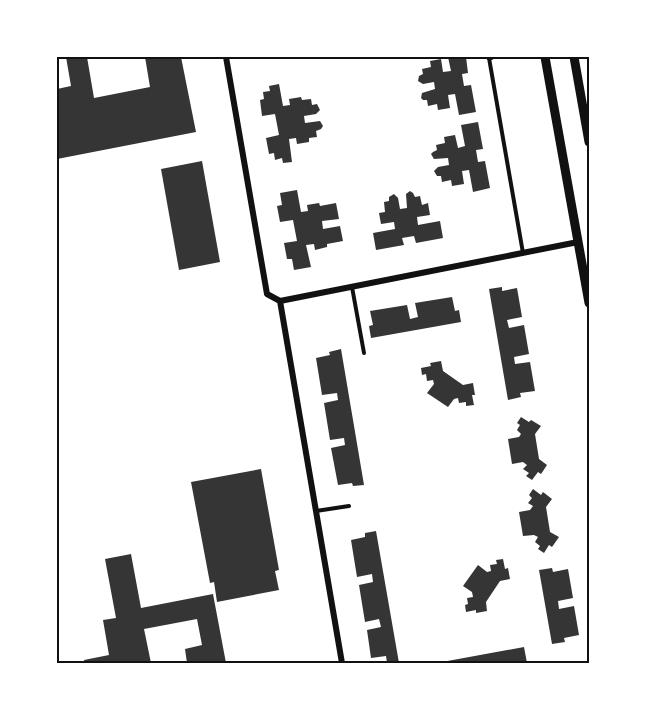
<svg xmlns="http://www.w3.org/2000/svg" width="646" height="720" font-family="Karla,sans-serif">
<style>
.building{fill:#353535}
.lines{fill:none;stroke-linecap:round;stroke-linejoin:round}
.service{stroke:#111;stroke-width:4}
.minor{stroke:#111;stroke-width:6}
.tertiary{stroke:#111;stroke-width:9}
.neatline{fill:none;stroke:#111;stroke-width:2}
</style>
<rect width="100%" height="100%" fill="#fff"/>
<g class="building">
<polygon points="66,57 87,57 94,98 150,87 145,57 181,57 196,132 57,159 57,89 71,86"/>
<polygon points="448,57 466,57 468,73 462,74 464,86 471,85 476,112 459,115 455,94 448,95 450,108 438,110 437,104 428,106 427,100 423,100 421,98 422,93 435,89 434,82 423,84 418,81 419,76 423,74 422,69 431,67 430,61 441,59 443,72 451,71"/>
<polygon points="279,84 283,106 290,105 289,99 301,97 302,100 311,99 312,105 317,104 320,110 316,114 304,116 305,123 320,121 323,126 321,129 316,131 317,137 309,138 309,142 297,144 296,138 289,139 292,162 283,163 282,158 275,160 274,153 269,154 266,138 279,135 275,114 262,116 260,100 264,99 263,92 270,91 269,86"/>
<polygon points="478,122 483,149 476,150 478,162 485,161 490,188 473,192 469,170 462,171 464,184 452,186 451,180 442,182 441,176 437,176 434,171 438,167 449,165 448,158 434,159 431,154 433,152 437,150 436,145 445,143 444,137 455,135 458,148 465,146 461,125"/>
<polygon points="202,161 220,262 179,270 161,169"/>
<polygon points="297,190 301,212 308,211 307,205 319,203 320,206 336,203 339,219 322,221 323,229 340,226 343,241 327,244 327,247 315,250 314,244 306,245 311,267 294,270 292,259 287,259 284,243 297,241 293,220 280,222 277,206 282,205 280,193"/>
<polygon points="410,191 413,193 415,197 420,196 422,205 428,203 430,215 417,217 418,225 440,221 443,238 416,243 414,236 402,238 404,245 376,250 373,233 395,229 394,222 381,224 379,213 385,212 384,202 389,201 389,197 394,194 398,198 400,209 407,208 406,194"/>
<polygon points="502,287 502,291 517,288 522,317 507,320 509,328 524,325 529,354 514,357 515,364 530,362 535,391 520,393 521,397 508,400 489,289"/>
<polygon points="452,297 455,311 459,310 461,322 371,338 369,326 373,325 370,311 407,305 410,319 418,317 415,303"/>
<polygon points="341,349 364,485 353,486 352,483 338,485 331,448 345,445 344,438 330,440 324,403 338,400 337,393 322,395 316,358 330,355 329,352"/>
<polygon points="441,361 443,371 463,385 473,383 475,395 472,395 474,405 466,406 466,402 459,403 458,398 454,399 448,407 427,393 434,384 433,380 427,381 426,374 422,375 421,368 431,366 430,363"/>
<polygon points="521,417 529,422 531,420 541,426 535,434 539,459 547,465 541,474 538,472 532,480 526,476 529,473 523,469 527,465 523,462 512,464 508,439 519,437 521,434 517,430 520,425 517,423"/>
<polygon points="261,469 279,570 275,571 279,590 217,602 214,582 210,583 191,482"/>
<polygon points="533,489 541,495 543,492 552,499 546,507 550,532 559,537 552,547 549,545 544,553 538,549 540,546 535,542 538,537 534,535 523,536 519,512 530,510 533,506 528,503 532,498 529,495"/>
<polygon points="376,531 399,663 387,663 386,656 371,658 367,630 381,627 379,619 365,622 359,585 373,582 372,574 357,577 351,540 365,537 365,533"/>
<polygon points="131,554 141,608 213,594 226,663 187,663 185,649 202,645 197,619 144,629 151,663 85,663 84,660 109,655 103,620 116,618 105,559"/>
<polygon points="503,559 505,569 508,568 510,579 500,581 486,602 487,611 476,613 476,610 466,612 465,605 468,604 467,598 473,597 472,592 463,586 478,565 487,572 491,571 490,565 497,564 496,560"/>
<polygon points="552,568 553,572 568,569 573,598 558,601 559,609 574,606 579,635 564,638 565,642 552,644 539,570"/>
<polygon points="524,647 527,663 442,663 442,662"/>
</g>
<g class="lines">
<g class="service">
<polyline points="489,58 523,253"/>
<polyline points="352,287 364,353"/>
<polyline points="316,511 349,506"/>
</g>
<g class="minor">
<polyline points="226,57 267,294 280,301 342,663"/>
<polyline points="489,57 491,57"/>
<polyline points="280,301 578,242"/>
</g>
<g class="tertiary">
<polyline points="545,57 589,303"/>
<polyline points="574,57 589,142"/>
</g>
</g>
<rect width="646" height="720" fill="none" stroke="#ffffff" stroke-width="117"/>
<rect x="58" y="58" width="530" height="604" class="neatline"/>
</svg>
